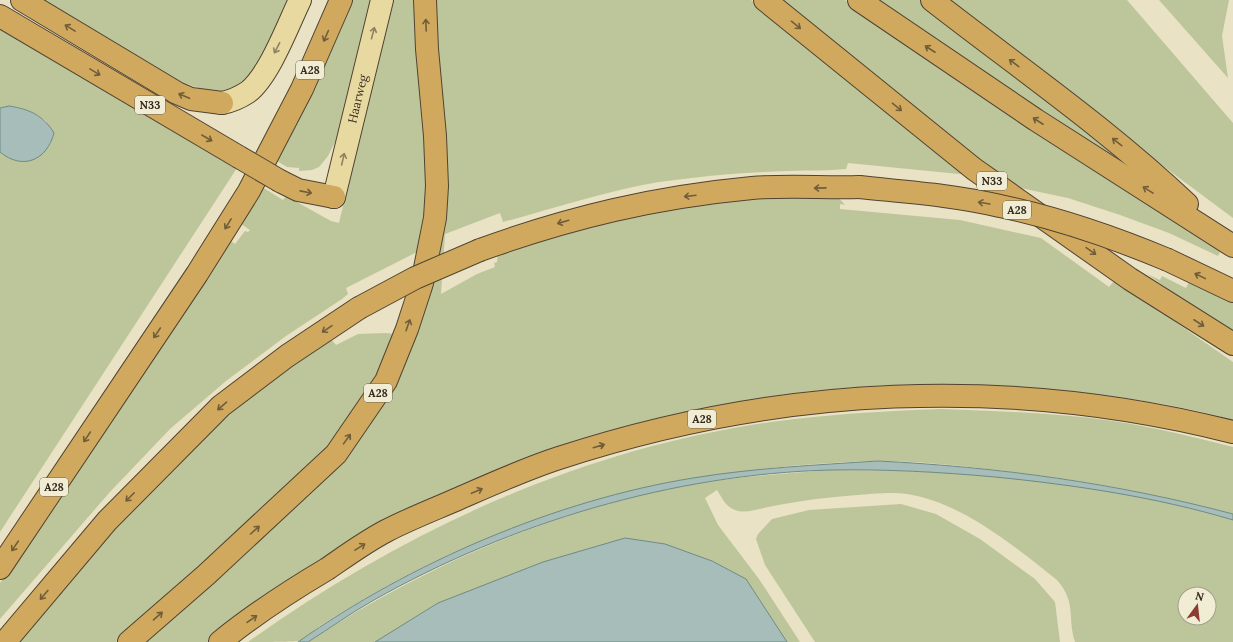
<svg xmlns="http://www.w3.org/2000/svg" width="1233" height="642" font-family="Lora,serif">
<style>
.green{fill:#bdc69a;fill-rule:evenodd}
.water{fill:#a6bdb9;stroke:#6e8a86}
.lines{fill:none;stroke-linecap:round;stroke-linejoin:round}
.major-casing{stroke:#504331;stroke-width:24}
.highway-casing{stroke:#504331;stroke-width:24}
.major{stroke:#e8d9a1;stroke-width:22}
.highway{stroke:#d0a95f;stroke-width:22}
.highway-bridge-casing{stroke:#504331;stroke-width:24;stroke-linecap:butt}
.highway-bridge{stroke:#d0a95f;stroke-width:22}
.oneway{stroke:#725d39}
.oneway2{stroke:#8e8260}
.labels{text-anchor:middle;stroke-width:3;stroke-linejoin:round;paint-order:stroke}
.shield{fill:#f1ecd4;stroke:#6d6555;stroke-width:1}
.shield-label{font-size:11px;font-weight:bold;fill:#342b1f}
.street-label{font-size:12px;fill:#342b1f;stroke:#f1ecd4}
</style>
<rect width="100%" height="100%" fill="#e9e2c5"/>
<g class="green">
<polygon points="40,0 289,0 257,67 237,86 219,92 205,90 169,78"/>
<polygon points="350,0 374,0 341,130 328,156 319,167 312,170 299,171 299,168 287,167 277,161 305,107 334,44 332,42"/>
<polygon points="392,0 416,0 428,156 425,208 419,251 346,288 348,294 342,299 286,336 226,381 170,429 109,493 0,619 0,583 231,241 235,244 245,231 248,232 250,230 241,224 262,187 283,200 286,196 331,221 339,223"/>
<path d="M 432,0 L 751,0 L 859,89 L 969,175 L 848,163 L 846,169 C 827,171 808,170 789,171 C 745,172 702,176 659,182 C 606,191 555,208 503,222 L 500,213 L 445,234 L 441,294 L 477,274 L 495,267 L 494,263 L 497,262 L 498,253 L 551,235 L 668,207 L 768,197 L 838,197 L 845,205 L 840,204 L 840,209 L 960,220 L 1041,238 L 1109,287 L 1115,280 L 1233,362 L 1233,420 C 1188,407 1141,400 1095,394 C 935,374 768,384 614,432 C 590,439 564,444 542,454 C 507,470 472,493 438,512 C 364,553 290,594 216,635 L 207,642 L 140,642 L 305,496 L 424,305 Z"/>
<polygon points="781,0 845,0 894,34 1222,248 1218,256 1169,233 1120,215 1068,198 1016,187 992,170"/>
<polygon points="878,0 921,0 1142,170 1138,174"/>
<polygon points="945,0 1127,0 1233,123 1233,218 1077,102"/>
<polygon points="1159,0 1229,0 1222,36 1228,78"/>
<path d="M 0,29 L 237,168 L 0,532 L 0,152 C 18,167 38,164 51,143 L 46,121 C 32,111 17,103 0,108 Z"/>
<polygon points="1147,274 1160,280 1162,276 1186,288 1190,280 1233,302 1233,335"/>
<path d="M 386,333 L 395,334 C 363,427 284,493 212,555 C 179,583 147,612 116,642 L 14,642 L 95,546 L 160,478 L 232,409 L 330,338 L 336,345 L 358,334 Z"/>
<path d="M 942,409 C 999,411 1057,413 1113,421 C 1154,427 1193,437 1233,447 L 1233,514 C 1155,493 1076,479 995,470 C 956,465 916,461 877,461 C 744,464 617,488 494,536 C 452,552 411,572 373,594 C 355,604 337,615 320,626 C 313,631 306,638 299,641 C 290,642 259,642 248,642 C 403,531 580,449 771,422 C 828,414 885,411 942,409 Z"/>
<path d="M 828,470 C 963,469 1102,482 1233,520 L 1233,642 L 1075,642 C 1067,617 1077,603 1057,580 C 1013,545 947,490 888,493 C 848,495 807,499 768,507 C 758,509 745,514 735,510 C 726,507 722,498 717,490 L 705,498 L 718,525 L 759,579 L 800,642 L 787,642 L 746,579 L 712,561 L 665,544 L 625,538 L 438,603 L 375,642 L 308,642 C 424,566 547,513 683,486 C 731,477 780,474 828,470 ZM 1185,594 L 1209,594 L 1209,618 L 1185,618 Z"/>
<polygon points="901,504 936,514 980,539 1035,579 1055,602 1060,642 815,642 765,565 756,539 758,534 772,519 809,510"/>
</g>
<g class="water">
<path d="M 9,106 C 29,109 43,115 54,133 C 47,160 23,171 0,152 L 0,108 Z"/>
<path d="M 878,461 C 998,467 1116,483 1233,514 L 1233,520 C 1156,497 1075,485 995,477 C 940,472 885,469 831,470 C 673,474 510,523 374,600 C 351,613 330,628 308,642 L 298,642 C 410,563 556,500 693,478 C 754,468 816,465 878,461 Z"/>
<polygon points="625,538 665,544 712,561 746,579 787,642 375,642 438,603 543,562"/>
</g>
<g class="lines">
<defs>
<g id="major">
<path d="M 222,103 C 232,101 239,98 248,92 C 269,76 288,25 300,0"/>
<path id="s1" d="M 334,197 L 382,0"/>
</g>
<g id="highway">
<polyline points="22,0 177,93 191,99 222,103"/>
<polyline points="765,0 974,169 1130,279 1233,344"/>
<polyline points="859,0 1036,120 1233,246"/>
<path d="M 932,0 C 1018,67 1108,129 1187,204"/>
<polyline points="0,16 239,157"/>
<polyline points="280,181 298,190 334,197"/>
<path d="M 480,250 C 571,217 656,197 752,188 C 787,185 824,188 859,187"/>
<polyline points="1168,260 1233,291"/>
<polyline points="0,568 197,274 249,191 302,89 341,0"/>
<polyline points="5,642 107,521 221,406 287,356 359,308"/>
<polyline points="129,642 206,575 336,454 386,381 407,329 422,283 435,218 437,186 435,136 427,49 425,0"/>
<path d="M 220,642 C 253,615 290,591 327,569 C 346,556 365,542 386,531 C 409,519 435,509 460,498 C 492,484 525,469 559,458 C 779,386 1008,375 1233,432"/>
</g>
</defs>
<use href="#major" class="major-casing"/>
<use href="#highway" class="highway-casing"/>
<use href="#major" class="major"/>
<use href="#highway" class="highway"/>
<defs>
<g id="highway-bridge">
<polyline points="239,157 280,181"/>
<path d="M 859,187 C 906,192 954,195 1000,206 C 1058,218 1113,237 1168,260"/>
<polyline points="359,308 415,278 480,250"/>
</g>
</defs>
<use href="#highway-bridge" class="highway-bridge-casing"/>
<use href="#highway-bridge" class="highway-bridge"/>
</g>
<defs><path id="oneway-shaft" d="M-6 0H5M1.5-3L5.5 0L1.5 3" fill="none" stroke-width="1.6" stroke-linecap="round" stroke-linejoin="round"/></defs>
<g class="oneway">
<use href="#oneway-shaft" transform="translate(426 25) rotate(-92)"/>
<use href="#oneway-shaft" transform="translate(796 25) rotate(39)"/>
<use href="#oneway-shaft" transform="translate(70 28) rotate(-149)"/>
<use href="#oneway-shaft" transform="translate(326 36) rotate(114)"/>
<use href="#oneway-shaft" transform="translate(930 49) rotate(-147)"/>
<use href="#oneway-shaft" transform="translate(1014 63) rotate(-143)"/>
<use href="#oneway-shaft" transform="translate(95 72) rotate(31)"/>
<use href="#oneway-shaft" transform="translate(184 96) rotate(-157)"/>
<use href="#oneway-shaft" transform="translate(897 107) rotate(39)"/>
<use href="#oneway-shaft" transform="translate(1038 121) rotate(-147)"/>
<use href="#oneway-shaft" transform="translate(207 138) rotate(30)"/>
<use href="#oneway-shaft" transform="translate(1117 142) rotate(-142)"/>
<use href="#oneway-shaft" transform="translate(820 188) rotate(179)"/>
<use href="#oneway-shaft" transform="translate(1148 190) rotate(-148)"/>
<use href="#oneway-shaft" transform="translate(306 192) rotate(11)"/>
<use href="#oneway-shaft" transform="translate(690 196) rotate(173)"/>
<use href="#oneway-shaft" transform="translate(984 203) rotate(-171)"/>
<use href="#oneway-shaft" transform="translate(563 222) rotate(164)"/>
<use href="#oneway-shaft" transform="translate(228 224) rotate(122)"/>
<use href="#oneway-shaft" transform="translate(1091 251) rotate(35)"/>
<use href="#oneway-shaft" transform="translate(1200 276) rotate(-154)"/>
<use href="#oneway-shaft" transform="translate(1199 323) rotate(33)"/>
<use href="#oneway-shaft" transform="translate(408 325) rotate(-71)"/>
<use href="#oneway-shaft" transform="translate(327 329) rotate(146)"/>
<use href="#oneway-shaft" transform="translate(157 333) rotate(124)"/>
<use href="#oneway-shaft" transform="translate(222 406) rotate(139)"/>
<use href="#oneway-shaft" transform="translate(87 437) rotate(124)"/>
<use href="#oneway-shaft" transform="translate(347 439) rotate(-54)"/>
<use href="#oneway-shaft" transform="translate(599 446) rotate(-16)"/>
<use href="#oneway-shaft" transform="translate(477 491) rotate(-23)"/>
<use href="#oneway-shaft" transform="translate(130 497) rotate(135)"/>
<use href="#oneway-shaft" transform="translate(255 530) rotate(-42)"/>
<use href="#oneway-shaft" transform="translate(15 546) rotate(124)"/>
<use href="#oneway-shaft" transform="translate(360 547) rotate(-32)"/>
<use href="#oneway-shaft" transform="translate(44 595) rotate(130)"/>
<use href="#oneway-shaft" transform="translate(158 616) rotate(-41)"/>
<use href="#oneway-shaft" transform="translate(252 619) rotate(-35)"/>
</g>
<g class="oneway2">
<use href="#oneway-shaft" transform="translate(373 33) rotate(-75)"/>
<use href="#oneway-shaft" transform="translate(277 48) rotate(117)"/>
<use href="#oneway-shaft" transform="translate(343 159) rotate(-77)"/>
</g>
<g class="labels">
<g class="shield">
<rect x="296" y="61" width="28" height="18" rx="3"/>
<rect x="135" y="96" width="30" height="18" rx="3"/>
<rect x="977" y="172" width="30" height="18" rx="3"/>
<rect x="1003" y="201" width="28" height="18" rx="3"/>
<rect x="364" y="384" width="28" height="18" rx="3"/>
<rect x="688" y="410" width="28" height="18" rx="3"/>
<rect x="40" y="478" width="28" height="18" rx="3"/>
</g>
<g class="shield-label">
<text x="310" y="74">A28</text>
<text x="150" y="109">N33</text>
<text x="992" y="185">N33</text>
<text x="1017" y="214">A28</text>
<text x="378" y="397">A28</text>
<text x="702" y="423">A28</text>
<text x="54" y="491">A28</text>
</g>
<g class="street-label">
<text dy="4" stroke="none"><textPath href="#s1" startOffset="101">Haarweg</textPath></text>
</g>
</g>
<g transform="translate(1197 606) rotate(15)"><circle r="19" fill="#f1ecd4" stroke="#a59f8c"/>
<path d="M0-3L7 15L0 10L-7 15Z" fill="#8b3c33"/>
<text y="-6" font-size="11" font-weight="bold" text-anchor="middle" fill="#342b1f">N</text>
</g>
</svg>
